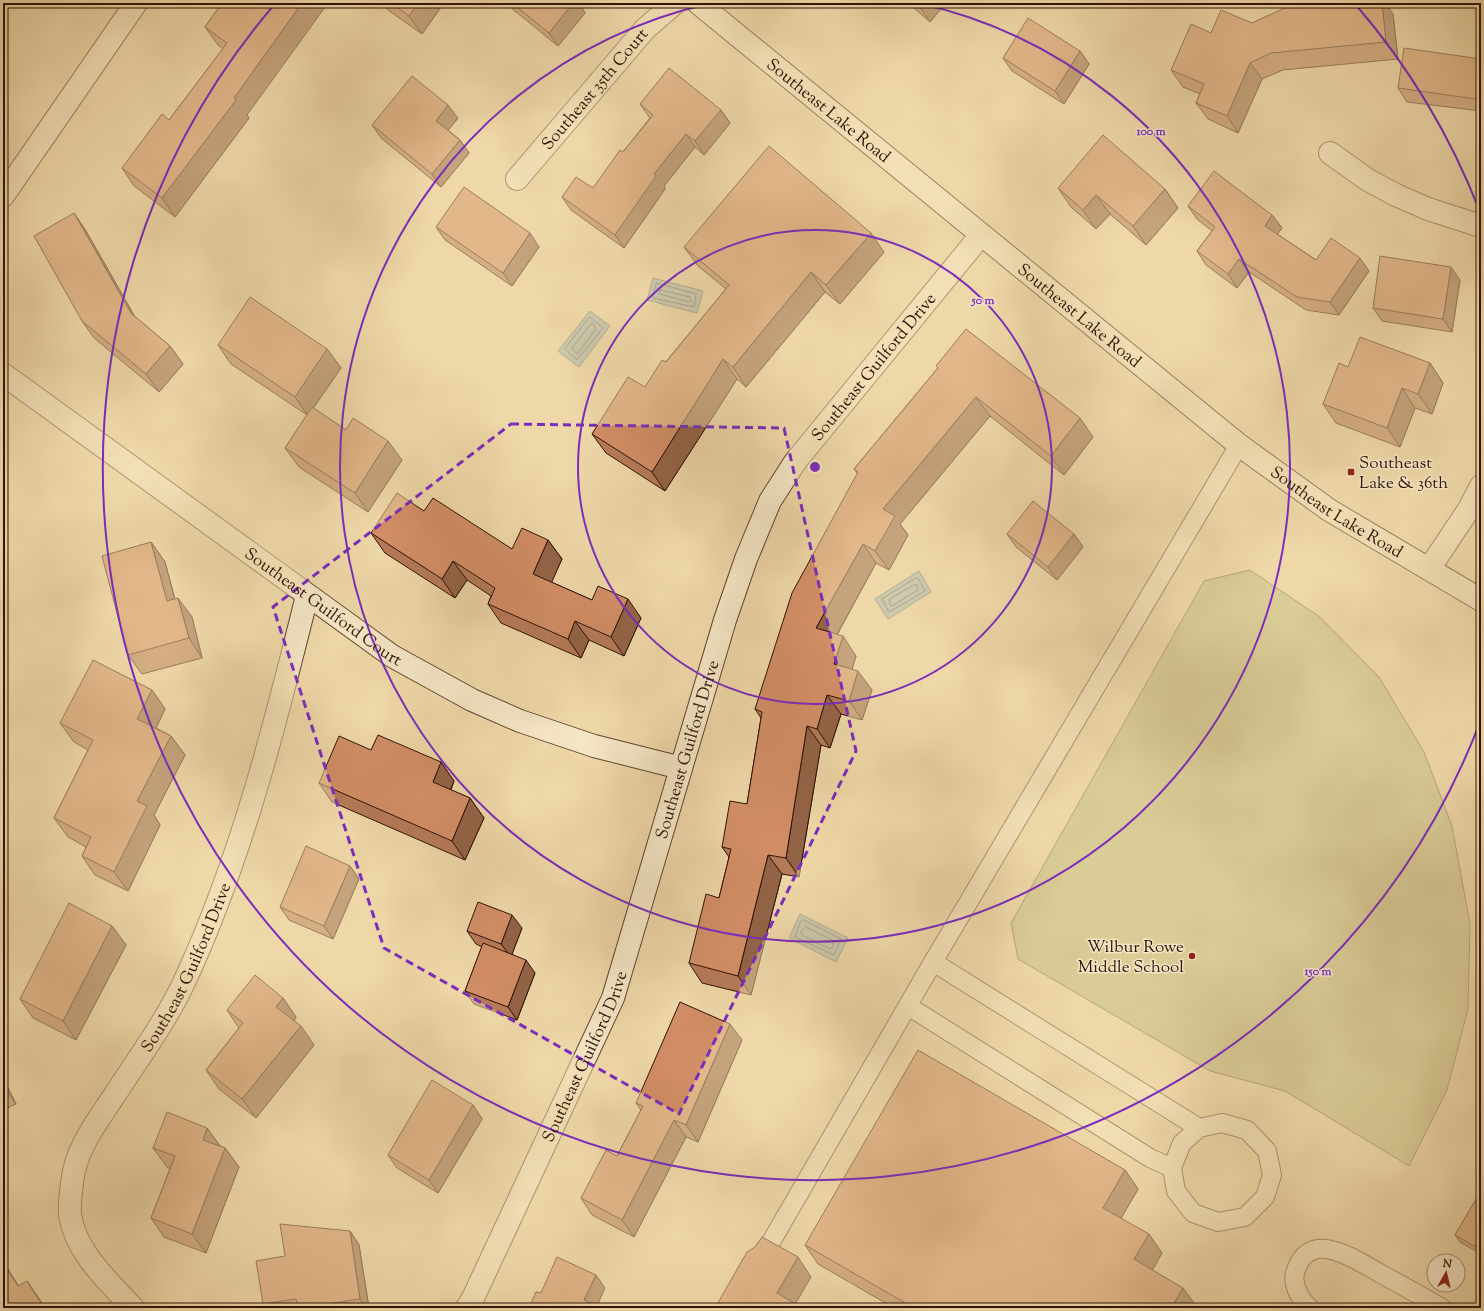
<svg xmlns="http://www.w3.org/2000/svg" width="1484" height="1311" font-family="'Sorts Mill Goudy',serif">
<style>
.green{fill:#c0bc83;stroke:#786644}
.water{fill:#a0b6b5;stroke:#73746f}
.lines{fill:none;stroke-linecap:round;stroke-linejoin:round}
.shore{stroke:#68645e;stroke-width:1}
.service-casing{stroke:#5f432e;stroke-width:20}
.minor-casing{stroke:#5f432e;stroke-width:24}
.secondary-casing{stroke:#2f1106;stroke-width:24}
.service{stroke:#f5e6c6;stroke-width:18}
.minor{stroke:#f5e6c6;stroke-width:22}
.secondary{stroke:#f5e6c6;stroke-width:22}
.wall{fill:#b57a58;stroke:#2f1106}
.shaded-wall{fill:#936347;stroke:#2f1106}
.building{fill:#d28e66;stroke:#2f1106}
.marked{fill:none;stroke:#7b2cbf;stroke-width:3;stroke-dasharray:8 5;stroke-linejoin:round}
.ring{fill:none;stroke:#7b2cbf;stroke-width:2}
.poi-dot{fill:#8f2418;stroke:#f5e6c6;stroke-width:1.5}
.labels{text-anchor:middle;stroke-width:3;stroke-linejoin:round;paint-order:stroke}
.street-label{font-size:17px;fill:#2f1106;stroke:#f5e6c6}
.poi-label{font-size:17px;fill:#2f1106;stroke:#f5e6c6;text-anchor:start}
.centre{fill:#7b2cbf;stroke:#f5e6c6;stroke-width:2}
.ring-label{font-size:12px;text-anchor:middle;font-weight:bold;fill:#7b2cbf;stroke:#f5e6c6;stroke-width:3;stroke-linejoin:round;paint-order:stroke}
</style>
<rect width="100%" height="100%" fill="#efd8a8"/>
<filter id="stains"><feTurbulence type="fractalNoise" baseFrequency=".005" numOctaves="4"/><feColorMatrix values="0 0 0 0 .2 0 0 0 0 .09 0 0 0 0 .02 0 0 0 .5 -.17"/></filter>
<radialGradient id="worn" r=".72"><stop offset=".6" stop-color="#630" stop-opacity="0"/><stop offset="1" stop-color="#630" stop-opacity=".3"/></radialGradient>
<polygon class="green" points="1250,570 1320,617 1379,677 1424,752 1452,826 1470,924 1468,1009 1447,1090 1409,1166 1285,1091 1210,1071 1018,959 1011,923 1204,581"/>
<g class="water">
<polygon points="653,278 703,291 697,313 647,300"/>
<polygon points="590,311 610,326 579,367 558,351"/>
<polygon points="919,571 931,592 888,619 875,599"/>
<polygon points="800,914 848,938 836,962 789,938"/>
</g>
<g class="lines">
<g class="shore">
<polygon points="657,283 696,294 694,307 653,298 653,295"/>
<polygon points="660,290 690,297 691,301 689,302 660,294"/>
<polygon points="590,317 603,328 577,360 565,349"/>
<polygon points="593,324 596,329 578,353 576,353 572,348 590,325"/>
<polygon points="916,578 918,578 925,591 889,612 882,599"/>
<polygon points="914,585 917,585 918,590 892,606 890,605 889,600"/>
<polygon points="804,920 841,939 834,955 795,937 801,921"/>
<polygon points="806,927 834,941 832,948 830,949 802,935 801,932"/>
</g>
<defs>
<g id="service">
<polyline points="933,962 1199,1128"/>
<polyline points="908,1006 1150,1158 1172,1168 1176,1191 1193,1213 1218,1222 1245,1217 1265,1197 1272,1175 1267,1151 1247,1130 1222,1123 1199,1128 1182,1143 1172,1168"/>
<polyline points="760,1261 933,962 1239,445"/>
<path d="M 1310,1308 C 1301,1301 1292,1285 1295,1273 C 1309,1225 1357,1261 1383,1275 C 1403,1286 1423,1297 1442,1308"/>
</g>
<g id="minor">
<polyline points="1330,153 1368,180 1396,195 1428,209 1481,226"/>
<path id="s1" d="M 517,179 L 645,29 L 675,3"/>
<path id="s2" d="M 3,374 L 392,656 L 472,700 L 520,721 L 594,746 L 681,768"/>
<polyline points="1429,569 1469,509 1481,486"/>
<path id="s3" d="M 133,1308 C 108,1281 76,1253 70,1215 C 69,1205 71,1193 72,1183 C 75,1150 96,1123 114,1096 C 139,1057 167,1020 186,978 C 242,857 275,725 307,596"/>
<path id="s4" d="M 467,1308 L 473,1298 L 613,998 L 725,620 L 746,559 L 770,501 L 795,462 L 981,235"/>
</g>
<g id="secondary">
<path id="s5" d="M 698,3 L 1239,445 L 1329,510 L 1481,600"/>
<polyline points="3,196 136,3"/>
</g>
</defs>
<use href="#service" class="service-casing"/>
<use href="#minor" class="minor-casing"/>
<use href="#secondary" class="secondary-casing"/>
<use href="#service" class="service"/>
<use href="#minor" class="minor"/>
<use href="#secondary" class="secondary"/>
</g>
<g class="wall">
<polygon points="222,3 247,115 249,118 175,217 134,186 122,168 169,120 223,49 218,45 205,27"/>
<polygon points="383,3 444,3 422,34 388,10"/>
<polygon points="505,3 579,3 585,13 558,46"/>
<polygon points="908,3 946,3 930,22"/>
<polygon points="1450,3 1481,3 1481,7"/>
<polygon points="1393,14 1398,59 1283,70 1262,79 1238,133 1208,119 1196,103 1200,94 1183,87 1171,70 1211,33 1252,23"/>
<polygon points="1080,51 1089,64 1064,104 1012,71 1003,58"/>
<polygon points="1481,59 1481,111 1407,102 1398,88"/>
<polygon points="640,104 721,110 730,123 704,155 695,147 664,186 665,189 624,248 571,210 562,197 593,188 623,152 650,118 649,117"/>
<polygon points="458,118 448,130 460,140 469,153 441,187 381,138 372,125"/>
<polygon points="1058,188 1165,189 1178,208 1146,245 1110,214 1096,229 1071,207"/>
<polygon points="1188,206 1272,215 1282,228 1277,234 1316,260 1369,271 1339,315 1306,310 1249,272 1237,288 1206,265 1197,251 1212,231 1197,219"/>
<polygon points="74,213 86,231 135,317 170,346 183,364 159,392 94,338 82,321"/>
<polygon points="436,227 539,247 512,286 445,240"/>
<polygon points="684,247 884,252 840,304 825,292 746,387 737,379 665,491 606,453 592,434 645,387 726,289 698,266"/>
<polygon points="1460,280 1452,332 1382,321 1373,308"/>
<polygon points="218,345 327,349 341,368 313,408 346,430 402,460 368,512 299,467 285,448 307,415 231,364"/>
<polygon points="1430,363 1443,383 1432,414 1415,408 1400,447 1336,423 1323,404 1348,367"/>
<polygon points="936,366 1093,437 1064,475 990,416 900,524 908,535 889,570 876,563 837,635 856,656 852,669 872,690 862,720 841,714 830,748 821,745 799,877 782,874 751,995 702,983 689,963 719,898 729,857 722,847 747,804 761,718 755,709 858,474 854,469 938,368"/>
<polygon points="424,511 512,549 548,540 562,559 551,582 592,600 641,618 624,656 589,640 581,658 501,623 488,604 491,596 467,580 455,598 385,553 371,533"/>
<polygon points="1007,534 1074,534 1083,547 1057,580 1016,547"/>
<polygon points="151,542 165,562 175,599 192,617 202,658 142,674 128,655"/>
<polygon points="152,690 165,709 156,728 171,736 185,755 154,815 160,825 128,891 95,875 82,856 86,847 68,837 54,818 88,750 74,742 60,723"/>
<polygon points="371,750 441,762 454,781 451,790 470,798 484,818 465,860 332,802 319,783"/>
<polygon points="350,866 359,879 333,939 289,920 280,907"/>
<polygon points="112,926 126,945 76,1040 33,1018 20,999"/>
<polygon points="522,928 512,954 535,973 517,1020 474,1004 465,991 482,947 476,944 467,931"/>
<polygon points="283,998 296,1017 294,1021 314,1045 256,1118 219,1089 206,1070 239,1028 227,1010"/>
<polygon points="742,1040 698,1142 686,1137 634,1237 592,1215 581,1198 617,1156 641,1110 636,1103"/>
<polygon points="3,1078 16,1104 3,1110"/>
<polygon points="473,1105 482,1119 438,1193 397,1168 388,1155"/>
<polygon points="207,1128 220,1146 225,1148 239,1167 206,1253 164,1237 151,1218 170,1169 167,1167 153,1148"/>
<polygon points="1125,1170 1138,1189 1121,1218 1162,1253 1152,1270 1197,1307 1196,1308 894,1308 818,1264 805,1245"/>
<polygon points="1481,1191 1481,1254 1460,1242 1455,1235"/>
<polygon points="350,1231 359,1245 369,1308 266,1308 263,1304 285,1256"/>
</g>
<g class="shaded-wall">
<polygon points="3,3 11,3 3,13"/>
<polygon points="302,3 328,3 247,115 249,118 175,217 162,198"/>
<polygon points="418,3 444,3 422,34 409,16"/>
<polygon points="573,3 579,3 585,13 558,46 549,33"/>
<polygon points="917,3 946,3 930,22"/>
<polygon points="1382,3 1386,3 1393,14 1398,59 1386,42"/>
<polygon points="1080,51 1089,64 1064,104 1055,91"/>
<polygon points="1250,63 1262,79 1238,133 1227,116"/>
<polygon points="1481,63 1481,106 1476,99"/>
<polygon points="448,105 458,118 445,134 436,121"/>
<polygon points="721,110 730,123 704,155 695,141"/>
<polygon points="686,134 695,147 664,186 665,189 624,248 615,235 654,174"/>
<polygon points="460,140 469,153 441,187 432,174"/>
<polygon points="1165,189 1178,208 1146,245 1133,226"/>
<polygon points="1096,195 1110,214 1096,229 1083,210"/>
<polygon points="74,213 86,231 143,331 131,313"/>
<polygon points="1272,215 1282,228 1274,239 1265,226"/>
<polygon points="530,233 539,247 512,286 503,273"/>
<polygon points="871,233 884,252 840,304 826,285"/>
<polygon points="1360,258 1369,271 1339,315 1330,302"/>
<polygon points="1239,259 1249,272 1237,288 1228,274"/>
<polygon points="1451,267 1460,280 1452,332 1443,319"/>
<polygon points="811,272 825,292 746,387 733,367"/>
<polygon points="170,346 183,364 159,392 146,374"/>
<polygon points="327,349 341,368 308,416 295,397"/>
<polygon points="723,359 737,379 665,491 652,472"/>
<polygon points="1430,363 1443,383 1432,414 1418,394"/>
<polygon points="1402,388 1415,408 1400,447 1387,428"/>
<polygon points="976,397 990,416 900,524 908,535 889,570 875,551 883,509"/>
<polygon points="1080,418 1093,437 1064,475 1051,456"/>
<polygon points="388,441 402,460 368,512 355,493"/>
<polygon points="1074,534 1083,547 1057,580 1048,567"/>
<polygon points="548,540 562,559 547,593 533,574"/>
<polygon points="151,542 165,562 180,620 167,601"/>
<polygon points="863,544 876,563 830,647 816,628"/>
<polygon points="453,561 467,580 455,598 442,579"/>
<polygon points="178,598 192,617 202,658 189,638"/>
<polygon points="628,599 641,618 624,656 611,637"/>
<polygon points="575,621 589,640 581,658 568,639"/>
<polygon points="843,636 856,656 848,683 834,664"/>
<polygon points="858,671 872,690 862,720 849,701"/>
<polygon points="152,690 165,709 151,738 137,719"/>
<polygon points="827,695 841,714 830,748 817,729"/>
<polygon points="807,726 821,745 799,877 786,858"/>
<polygon points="171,736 185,755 154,815 160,825 128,891 114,872 137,801"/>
<polygon points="441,762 454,781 446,801 433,782"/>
<polygon points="470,798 484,818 465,860 452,841"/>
<polygon points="768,855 782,874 751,995 738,976"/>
<polygon points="350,866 359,879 333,939 324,926"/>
<polygon points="512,915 522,928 511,957 501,944"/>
<polygon points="112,926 126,945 76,1040 63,1021"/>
<polygon points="526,960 535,973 517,1020 508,1007"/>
<polygon points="283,998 296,1017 289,1026 276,1007"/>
<polygon points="730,1024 742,1040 698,1142 686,1125"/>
<polygon points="301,1026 314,1045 256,1118 242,1099"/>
<polygon points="3,1078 16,1104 7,1091 3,1084"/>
<polygon points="473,1105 482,1119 438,1193 429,1180"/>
<polygon points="674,1120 686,1137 634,1237 622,1220"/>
<polygon points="207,1128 221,1147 203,1140"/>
<polygon points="225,1148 239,1167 206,1253 192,1234"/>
<polygon points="1125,1170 1138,1189 1116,1227 1103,1208"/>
<polygon points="350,1231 359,1245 369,1308 366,1308 360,1299"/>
<polygon points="1149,1234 1162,1253 1148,1278 1134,1259"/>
<polygon points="798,1257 811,1277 793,1308 777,1293"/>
<polygon points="3,1261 31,1306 18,1286 3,1263"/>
<polygon points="596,1275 605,1288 596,1308 584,1300"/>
<polygon points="27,1281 40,1300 45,1308 44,1308"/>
<polygon points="1183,1288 1197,1307 1196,1308 1175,1308 1173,1305"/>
</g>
<g class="building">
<polygon points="222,3 302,3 234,98 236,100 162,198 122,168 162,114 169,120 227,43 205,27"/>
<polygon points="391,3 418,3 409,16"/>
<polygon points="512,3 573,3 549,33"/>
<polygon points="1327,3 1382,3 1386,42 1271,53 1250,63 1227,116 1196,103 1204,84 1171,70 1191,24 1211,33 1221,10 1252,23 1287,7"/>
<polygon points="1028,18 1080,51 1055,91 1003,58"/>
<polygon points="1404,48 1481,59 1481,63 1476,99 1398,88"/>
<polygon points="669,68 721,110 695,141 686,134 654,174 656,176 615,235 562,197 576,177 593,188 620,150 623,152 653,115 640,104"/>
<polygon points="412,76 448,105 436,121 460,140 432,174 372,125"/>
<polygon points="1103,135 1165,189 1133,226 1096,195 1083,210 1058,188"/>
<polygon points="769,146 871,233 826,285 811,272 733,367 723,359 652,472 592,434 628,377 645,387 662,360 666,362 729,285 684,247"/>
<polygon points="1214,171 1272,215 1265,226 1316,260 1331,238 1360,258 1330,302 1297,297 1239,259 1228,274 1197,251 1215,227 1188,206"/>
<polygon points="464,187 530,233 503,273 436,227"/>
<polygon points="74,213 131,313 170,346 146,374 82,321 34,236"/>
<polygon points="1380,256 1451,267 1443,319 1373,308"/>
<polygon points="250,297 327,349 295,397 218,345"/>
<polygon points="966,329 1080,418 1051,456 976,397 883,509 895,516 875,551 863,544 816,628 843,636 834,664 858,671 849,701 827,695 817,729 807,726 786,858 768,855 738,976 689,963 706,894 719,898 731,849 722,847 730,801 747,804 762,712 755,709 792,593 858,472 854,469 938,368 936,366"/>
<polygon points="1360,337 1430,363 1418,394 1402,388 1387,428 1323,404 1339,363 1348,367"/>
<polygon points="312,407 346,430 353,418 388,441 355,493 285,448"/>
<polygon points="397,493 424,511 433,498 512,549 522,528 548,540 533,574 592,600 598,586 628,599 611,637 575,621 568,639 488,604 495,588 453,561 442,579 371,533"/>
<polygon points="1033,501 1074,534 1048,567 1007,534"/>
<polygon points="151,542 167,601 178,598 189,638 128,655 102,556"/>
<polygon points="93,660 152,690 137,719 171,736 137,801 147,806 114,872 82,856 91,837 54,818 93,740 60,723"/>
<polygon points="378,735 441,762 433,782 470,798 452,841 319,783 339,736 371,750"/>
<polygon points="306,846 350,866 324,926 280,907"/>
<polygon points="478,902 512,915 501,944 467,931"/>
<polygon points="69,903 112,926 63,1021 20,999"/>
<polygon points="483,943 526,960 508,1007 465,991"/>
<polygon points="255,975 283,998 276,1007 301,1026 242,1099 206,1070 243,1023 227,1010"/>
<polygon points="680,1002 730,1024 686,1125 674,1120 622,1220 581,1198 606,1150 617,1156 643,1106 636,1103"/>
<polygon points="918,1050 1125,1170 1103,1208 1149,1234 1134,1259 1183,1288 1173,1305 1178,1308 914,1308 805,1245"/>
<polygon points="432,1080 473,1105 429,1180 388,1155"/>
<polygon points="3,1084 7,1091 3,1093"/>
<polygon points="167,1112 207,1128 203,1140 225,1148 192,1234 151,1218 175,1156 153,1148"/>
<polygon points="1481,1191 1481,1250 1455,1235"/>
<polygon points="280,1224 350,1231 360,1299 301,1308 298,1308 296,1299 263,1304 256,1261 285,1256"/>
<polygon points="762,1237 798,1257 777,1293 802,1308 715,1308 747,1252 755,1247"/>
<polygon points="557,1257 596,1275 584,1300 602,1308 529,1308 536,1292 541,1293"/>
<polygon points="3,1263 18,1286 27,1281 44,1308 3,1308"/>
</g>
<path d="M0 0H1484V1311H0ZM 511,424 L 784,428 L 856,751 L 679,1114 L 384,948 L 273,607 Z" fill="#efd8a8" fill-opacity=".55" fill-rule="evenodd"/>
<path class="marked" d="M 511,424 L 784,428 L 856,751 L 679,1114 L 384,948 L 273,607 Z"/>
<g class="ring">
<circle cx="815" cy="467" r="237"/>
<path d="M918 3A475 475 0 1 1 712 3"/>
<path d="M1480 722A712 712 0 1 1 274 5M1356 5A712 712 0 0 1 1480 212"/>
</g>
<g class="poi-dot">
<rect x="1347" y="468" width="8" height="8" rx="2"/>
<circle cx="1192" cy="956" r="4"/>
</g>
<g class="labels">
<g class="street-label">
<text dy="6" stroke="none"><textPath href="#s1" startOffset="119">Southeast 35th Court</textPath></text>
<text dy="6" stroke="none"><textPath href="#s5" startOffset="169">Southeast Lake Road</textPath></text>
<text dy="6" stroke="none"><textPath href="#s5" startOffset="493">Southeast Lake Road</textPath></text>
<text dy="6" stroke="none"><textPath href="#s4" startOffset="1034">Southeast Guilford Drive</textPath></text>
<text dy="6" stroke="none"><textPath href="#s5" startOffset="817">Southeast Lake Road</textPath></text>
<text dy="6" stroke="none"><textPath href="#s2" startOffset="396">Southeast Guilford Court</textPath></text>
<text dy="6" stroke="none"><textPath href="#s4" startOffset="602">Southeast Guilford Drive</textPath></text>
<text dy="6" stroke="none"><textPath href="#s3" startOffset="392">Southeast Guilford Drive</textPath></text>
<text dy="6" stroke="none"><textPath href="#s4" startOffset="278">Southeast Guilford Drive</textPath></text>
</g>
<g class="poi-label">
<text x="1359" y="468">Southeast<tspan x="1359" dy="20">Lake &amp; 36th</tspan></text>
<text x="1184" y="952" text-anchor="end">Wilbur Rowe<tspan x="1184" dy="20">Middle School</tspan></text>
</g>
</g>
<circle cx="815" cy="467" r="6" class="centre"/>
<g class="ring-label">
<text x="1151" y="135">100 m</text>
<text x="983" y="304">50 m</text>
<text x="1318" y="975">150 m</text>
</g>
<rect width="1484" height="1311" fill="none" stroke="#efd8a8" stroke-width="16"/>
<rect x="4" y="4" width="1476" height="1303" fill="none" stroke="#2f1106" stroke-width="2"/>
<rect x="8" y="8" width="1468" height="1295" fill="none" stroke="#2f1106"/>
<g transform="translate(1446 1273) rotate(8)"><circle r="19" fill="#f5e6c6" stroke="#a69179"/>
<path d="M0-3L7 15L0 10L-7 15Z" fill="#8f2418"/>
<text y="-6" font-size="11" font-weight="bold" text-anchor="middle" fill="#2f1106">N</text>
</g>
<rect width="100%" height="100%" filter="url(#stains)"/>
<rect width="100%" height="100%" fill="url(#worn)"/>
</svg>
